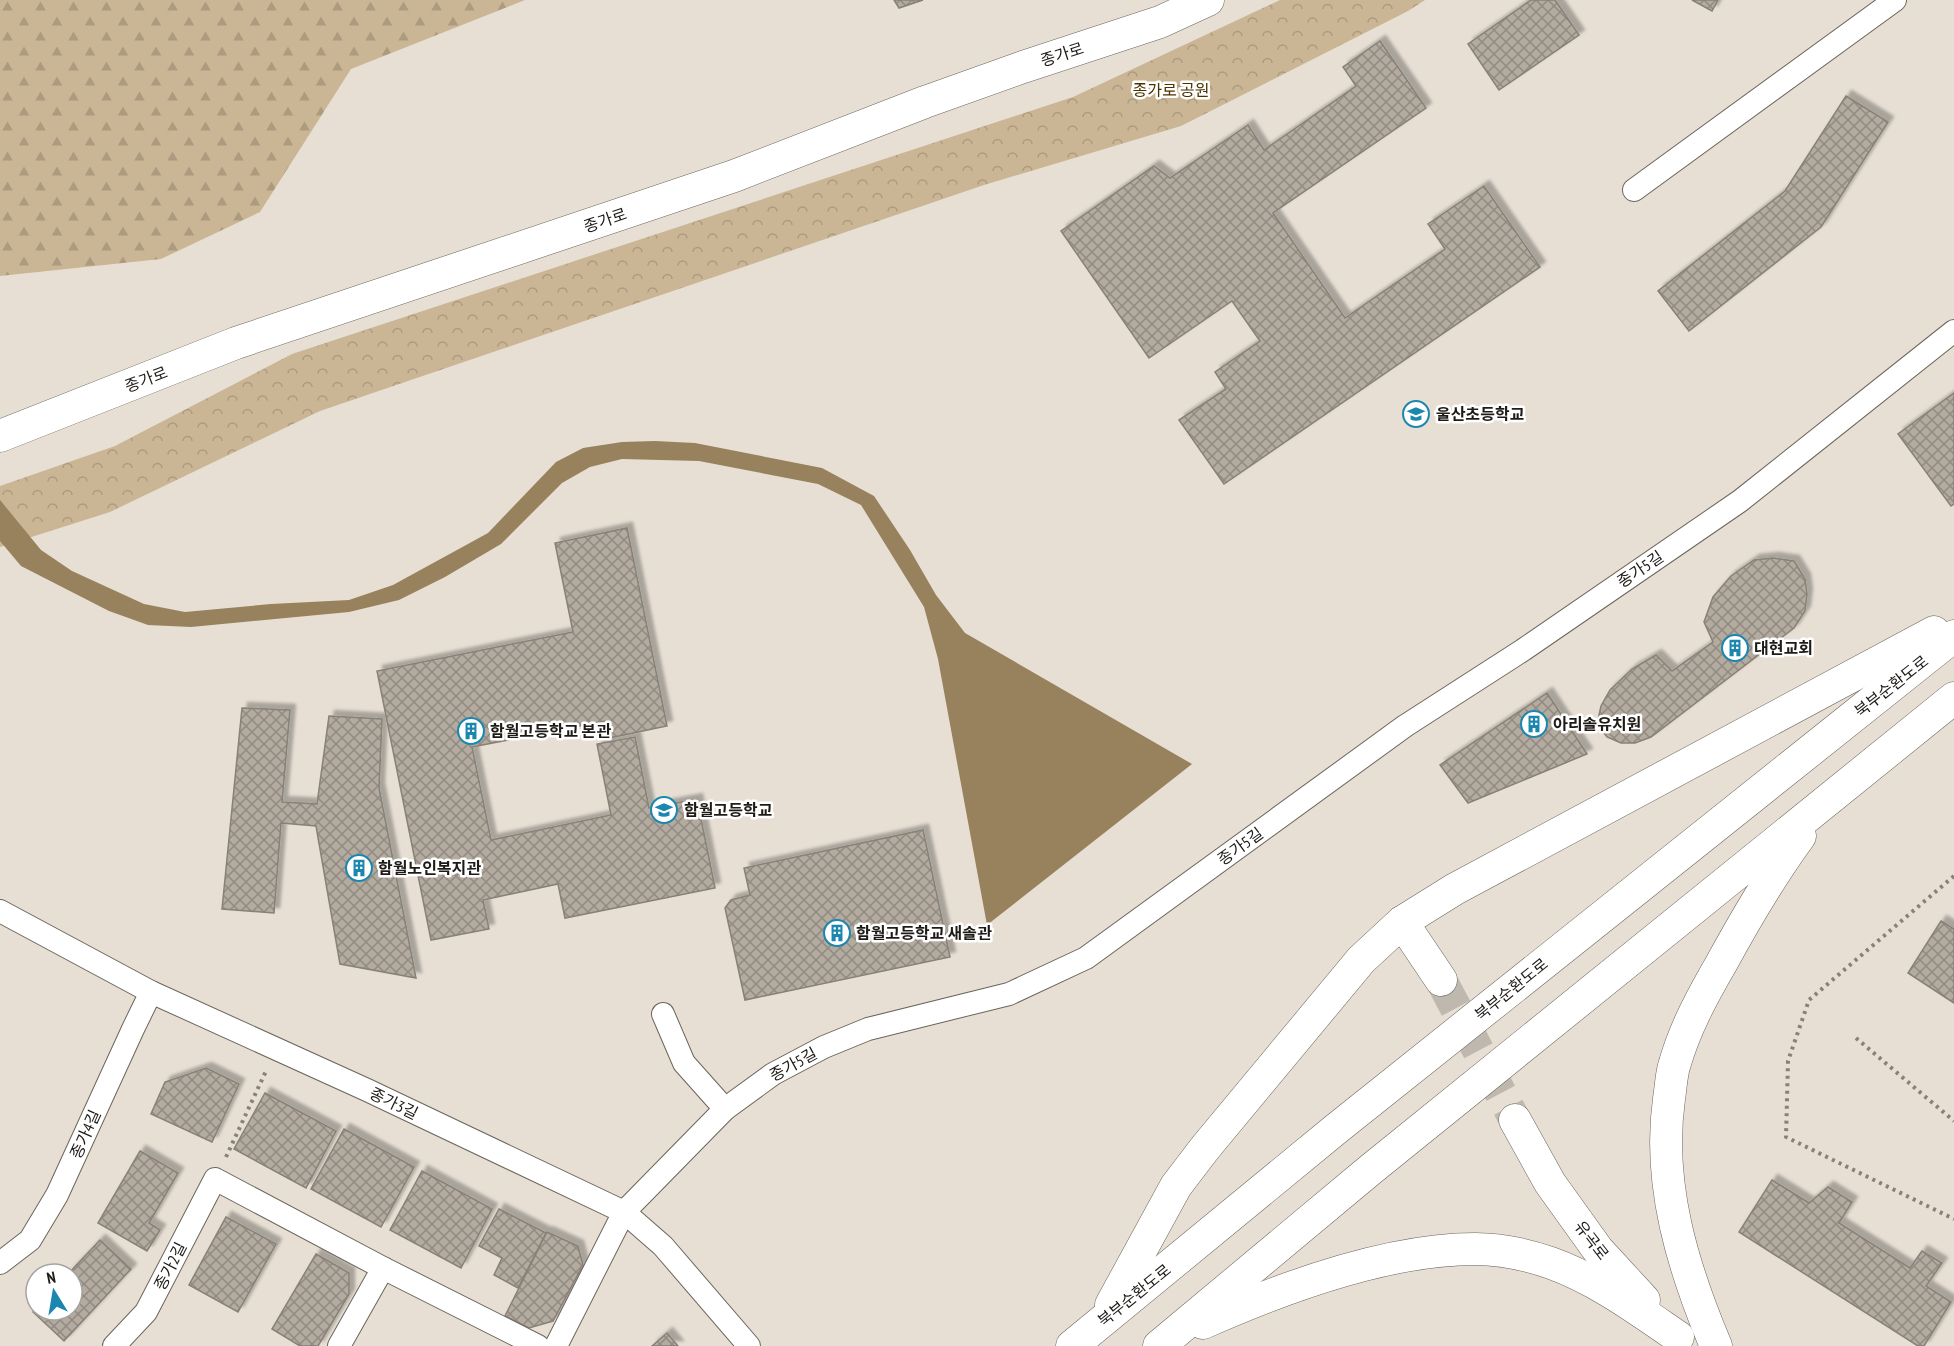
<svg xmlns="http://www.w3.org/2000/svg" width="1954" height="1346" font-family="'PT Sans Narrow','Noto Sans KR',sans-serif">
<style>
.forest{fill:url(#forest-firs)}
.park{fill:url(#park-crowns)}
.water{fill:#98815d}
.building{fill:url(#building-cross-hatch);stroke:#888176;stroke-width:1.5;filter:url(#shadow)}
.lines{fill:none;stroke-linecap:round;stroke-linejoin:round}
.secondary-tunnel{stroke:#bfb8ae;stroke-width:32;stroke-dasharray:32 16;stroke-linecap:butt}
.minor-casing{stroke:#6b655b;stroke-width:24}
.secondary-casing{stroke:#6b655b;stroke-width:33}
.path{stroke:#878179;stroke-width:4;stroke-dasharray:3 4.5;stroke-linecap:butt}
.minor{stroke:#fff;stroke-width:22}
.secondary{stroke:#fff;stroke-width:32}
.labels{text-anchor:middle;stroke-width:5;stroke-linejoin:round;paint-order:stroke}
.street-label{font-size:16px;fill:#1e1b17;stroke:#fff}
.park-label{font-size:16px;fill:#4b3301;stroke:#fff}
.poi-label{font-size:16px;font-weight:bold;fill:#1e1b17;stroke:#fff;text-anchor:start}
</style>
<defs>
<pattern id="forest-firs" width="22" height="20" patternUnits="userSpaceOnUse" patternTransform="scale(1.5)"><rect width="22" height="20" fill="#cab594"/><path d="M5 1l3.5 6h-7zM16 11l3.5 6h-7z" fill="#ad9b7f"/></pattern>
<pattern id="park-crowns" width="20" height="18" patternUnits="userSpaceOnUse" patternTransform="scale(1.5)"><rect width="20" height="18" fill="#cab594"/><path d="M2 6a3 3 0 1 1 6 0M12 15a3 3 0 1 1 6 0" fill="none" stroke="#ad9b7f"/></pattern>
<pattern id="building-cross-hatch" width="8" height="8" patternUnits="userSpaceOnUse" patternTransform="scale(1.5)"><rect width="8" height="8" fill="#b3aba0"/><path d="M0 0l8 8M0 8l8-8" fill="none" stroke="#918a81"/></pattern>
<filter id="shadow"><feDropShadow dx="5.5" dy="-5.5" stdDeviation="1.5" flood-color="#0004"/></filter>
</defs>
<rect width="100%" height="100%" fill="#e7dfd4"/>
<polygon class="forest" points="0,0 525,0 351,69 260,212 161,259 0,276"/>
<polygon class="park" points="1280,0 1425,0 1408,11 1181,126 984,185 320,411 110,512 0,547 0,486 115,446 292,354 1073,97"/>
<polygon class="water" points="655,441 695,443 822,468 874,496 910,550 936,595 965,633 1192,764 987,925 938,659 924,607 861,505 818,484 699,461 622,459 590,467 562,483 501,544 445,577 399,600 349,612 191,627 148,625 109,611 21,566 0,541 0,500 41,550 72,571 144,604 185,612 271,604 349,600 393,585 488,533 556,462 583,448 622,442"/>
<g class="building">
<polygon points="894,0 923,0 899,8"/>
<polygon points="1531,0 1555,0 1579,35 1499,90 1468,44"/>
<polygon points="1692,0 1718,0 1712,11"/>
<polygon points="1380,41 1426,108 1273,213 1345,318 1445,249 1428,224 1484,186 1540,267 1224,484 1179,420 1226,389 1215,372 1260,341 1232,301 1149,358 1061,231 1154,166 1170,178 1248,125 1264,150 1356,86 1343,67"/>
<polygon points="1846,96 1888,122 1821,227 1689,331 1658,291 1785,191"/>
<polygon points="1954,393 1954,504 1951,506 1898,434"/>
<polygon points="627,528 667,726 609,738 605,721 472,747 491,840 611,815 597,744 635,737 649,808 697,799 715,888 565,918 558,884 483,900 489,929 431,940 377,671 573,632 555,543"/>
<polygon points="1773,558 1794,561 1805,579 1807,594 1805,611 1794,628 1651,737 1635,743 1621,743 1607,737 1597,724 1601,706 1610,690 1632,669 1656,655 1672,671 1713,642 1704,622 1713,597 1731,576 1754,560"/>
<polygon points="1547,693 1587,754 1468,803 1440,765"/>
<polygon points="242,708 290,710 282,802 317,804 329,716 382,719 379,788 416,978 340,964 316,826 281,823 274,913 222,909"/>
<polygon points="923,830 950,957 745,1000 725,908 731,900 750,895 744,868"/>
<polygon points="1941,921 1954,929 1954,1003 1908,973"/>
<polygon points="206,1068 239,1084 212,1142 151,1114 165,1082"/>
<polygon points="265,1093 336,1131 306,1188 234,1149"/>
<polygon points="344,1129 414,1167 381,1227 311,1189"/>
<polygon points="140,1151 178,1173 149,1223 160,1230 147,1251 98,1223"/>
<polygon points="422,1171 492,1209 461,1268 390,1230"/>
<polygon points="1772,1180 1809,1203 1828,1187 1852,1202 1839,1223 1910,1268 1922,1251 1942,1263 1926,1286 1951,1302 1924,1346 1918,1346 1739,1232"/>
<polygon points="499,1209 546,1233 518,1288 494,1275 502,1258 479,1246"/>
<polygon points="226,1217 276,1244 238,1312 189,1285"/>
<polygon points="547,1232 578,1246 583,1265 553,1321 529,1328 505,1316"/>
<polygon points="100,1240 131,1269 64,1341 33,1312 36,1308 36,1310 72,1310 72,1274 68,1274"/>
<polygon points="316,1254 349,1273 349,1294 318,1346 300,1346 272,1329"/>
<polygon points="667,1333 678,1346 652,1346"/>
</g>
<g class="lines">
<polyline class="secondary-tunnel" points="1441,980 1515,1120"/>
<defs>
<g id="minor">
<polyline points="1634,190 1895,0"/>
<polyline points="0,911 151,992 367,1090 624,1212 663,1246 749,1346"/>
<polyline points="663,1014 684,1063 725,1109"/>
<polyline points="0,1263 30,1240 57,1195 133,1029 151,992"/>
<polyline points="114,1346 146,1312 215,1179 383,1268 538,1346"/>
<polyline points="339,1346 383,1268"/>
<polyline points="556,1346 624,1212 725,1109 773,1074 824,1047 868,1029 1009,994 1086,958 1405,726 1523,650 1740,501 1954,331"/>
</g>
<g id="secondary">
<polyline points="0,436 236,343 734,176 925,102 1023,67 1160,22 1208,0"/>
<polyline points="1402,922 1441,980"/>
<polyline points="1515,1120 1550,1183 1598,1250 1644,1300"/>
<polyline points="1111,1305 1176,1186 1205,1148 1361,960 1402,922 1455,889 1934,632"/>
<path d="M 1203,1323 C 1282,1288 1388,1249 1475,1249 C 1500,1249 1528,1255 1551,1263 C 1598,1280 1637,1309 1678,1337"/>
<polyline points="1072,1346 1336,1129 1954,636"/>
<polyline points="1159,1346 1370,1170 1954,698"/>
<path d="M 1716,1346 C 1683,1268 1657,1184 1669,1099 C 1671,1087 1671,1074 1675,1063 C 1685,1028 1703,995 1721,964 C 1745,920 1770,877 1800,836"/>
</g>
</defs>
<use href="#minor" class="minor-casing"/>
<use href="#secondary" class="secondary-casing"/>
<g class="path">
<polyline points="1954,876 1809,1000 1788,1061 1786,1137 1954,1219"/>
<polyline points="1856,1038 1954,1121"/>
<polyline points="226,1157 266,1071"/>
</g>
<use href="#minor" class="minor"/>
<use href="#secondary" class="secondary"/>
</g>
<defs>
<symbol id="school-ring" viewBox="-11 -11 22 22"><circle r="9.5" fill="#fff" stroke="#1b87ae" stroke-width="1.5"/><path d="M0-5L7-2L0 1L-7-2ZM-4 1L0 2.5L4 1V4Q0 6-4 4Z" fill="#1b87ae"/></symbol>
<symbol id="building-ring" viewBox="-11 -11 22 22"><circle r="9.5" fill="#fff" stroke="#1b87ae" stroke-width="1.5"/><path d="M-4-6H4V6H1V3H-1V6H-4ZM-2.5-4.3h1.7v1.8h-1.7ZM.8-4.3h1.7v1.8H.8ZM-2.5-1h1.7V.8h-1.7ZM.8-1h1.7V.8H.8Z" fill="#1b87ae"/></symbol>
</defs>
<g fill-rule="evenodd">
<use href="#school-ring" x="1401" y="399" width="30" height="30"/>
<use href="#building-ring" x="1720" y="633" width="30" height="30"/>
<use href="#building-ring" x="1519" y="709" width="30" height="30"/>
<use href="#building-ring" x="456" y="716" width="30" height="30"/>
<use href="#school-ring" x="649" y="795" width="30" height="30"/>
<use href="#building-ring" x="344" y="853" width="30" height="30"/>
<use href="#building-ring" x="822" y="918" width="30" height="30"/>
</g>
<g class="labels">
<g class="street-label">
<text transform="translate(1062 54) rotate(-18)" y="6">종가로</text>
<text transform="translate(605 220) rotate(-19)" y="6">종가로</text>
<text transform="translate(146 379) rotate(-21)" y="6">종가로</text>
<text transform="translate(1640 569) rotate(-34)" y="6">종가5길</text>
<text transform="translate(1891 686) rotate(-38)" y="6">북부순환도로</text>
<text transform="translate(1240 846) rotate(-36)" y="6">종가5길</text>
<text transform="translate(1511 989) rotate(-39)" y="6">북부순환도로</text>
<text transform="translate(793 1064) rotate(-29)" y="6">종가5길</text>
<text transform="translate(394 1103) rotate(26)" y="6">종가3길</text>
<text transform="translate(85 1134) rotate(-66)" y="6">종가4길</text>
<text transform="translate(1592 1240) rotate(52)" y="6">유곡로</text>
<text transform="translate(170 1266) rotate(-63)" y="6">종가2길</text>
<text transform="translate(1134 1295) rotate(-39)" y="6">북부순환도로</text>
</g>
<g class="park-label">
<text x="1171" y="96">종가로 공원</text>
</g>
<g class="poi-label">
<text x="1436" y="420">울산초등학교</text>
<text x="1754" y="654">대현교회</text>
<text x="1553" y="730">아리솔유치원</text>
<text x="490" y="737">함월고등학교 본관</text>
<text x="684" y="816">함월고등학교</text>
<text x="378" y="874">함월노인복지관</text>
<text x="856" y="939">함월고등학교 새솔관</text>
</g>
</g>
<g transform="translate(54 1292) rotate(349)"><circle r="28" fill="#ffffff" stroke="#a5a4a2" stroke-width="1.5"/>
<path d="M0-4.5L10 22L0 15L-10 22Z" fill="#1b87ae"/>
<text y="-9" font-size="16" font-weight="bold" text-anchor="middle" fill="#1e1b17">N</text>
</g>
</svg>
